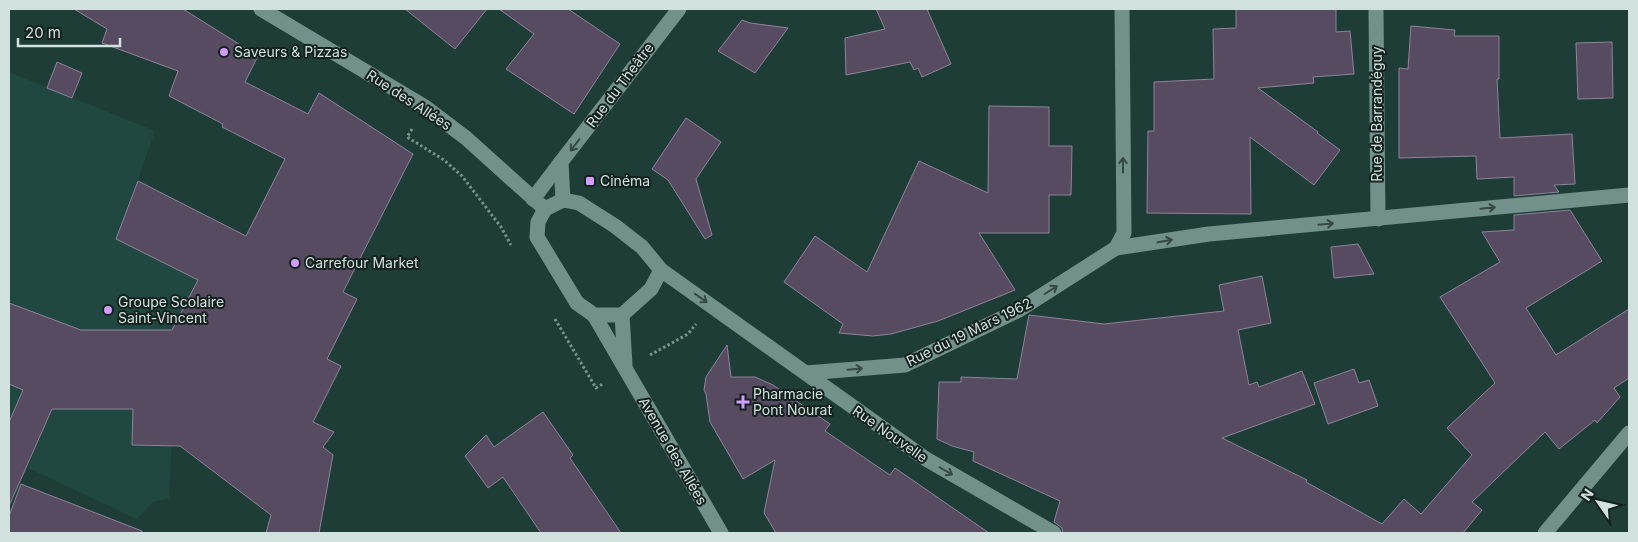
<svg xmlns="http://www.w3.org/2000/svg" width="1638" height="542" font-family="Inter,sans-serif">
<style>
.built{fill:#204841}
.building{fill:#574b61;stroke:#8f839b}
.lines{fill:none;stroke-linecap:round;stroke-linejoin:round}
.path{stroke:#7b928d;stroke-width:3;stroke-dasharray:2.5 2.5;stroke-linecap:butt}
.street{stroke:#71918a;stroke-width:15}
.secondary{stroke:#71918a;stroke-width:15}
.oneway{stroke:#354844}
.poi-dot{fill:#d19dfe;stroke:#14211e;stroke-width:2}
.labels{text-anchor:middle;stroke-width:4;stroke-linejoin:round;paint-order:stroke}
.poi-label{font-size:14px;fill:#d1e2de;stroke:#14211e;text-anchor:start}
.street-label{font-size:14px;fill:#d1e2de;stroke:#14211e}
</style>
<rect width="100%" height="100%" fill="#1f3d37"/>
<polygon class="built" points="9,72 155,131 117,239 218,290 175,374 169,498 153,502 137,519 28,468 41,433 9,419"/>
<g class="building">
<polygon points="74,9 183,9 258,56 245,82 308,114 319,93 413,154 343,292 357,299 327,359 341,366 313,422 334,432 323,447 333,455 319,533 266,533 271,515 180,446 132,445 133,409 52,409 9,506 9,422 23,390 9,384 9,303 81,330 172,330 198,280 116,239 138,181 246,236 285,159 222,127 223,124 169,96 178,71 102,43 107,29"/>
<polygon points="405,9 487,9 455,49"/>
<polygon points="499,9 568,9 620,44 574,114 506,69 534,34"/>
<polygon points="876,9 927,9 951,64 922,77 918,68 914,70 910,62 846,75 845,38 885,29"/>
<polygon points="1236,9 1336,9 1336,32 1350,31 1354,74 1313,77 1314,83 1258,88 1318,132 1317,133 1340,150 1314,185 1250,137 1251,214 1147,213 1148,131 1154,131 1154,82 1214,79 1213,29 1236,28"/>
<polygon points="742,20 750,23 788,28 755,73 718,51"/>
<polygon points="1411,26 1455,30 1454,36 1499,36 1499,79 1497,79 1500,138 1572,134 1575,184 1554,185 1559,192 1514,196 1514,177 1477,179 1476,156 1399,158 1399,68 1408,69"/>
<polygon points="1612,42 1613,98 1578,99 1576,43"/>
<polygon points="57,62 82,73 72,98 47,88"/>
<polygon points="989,106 1049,107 1049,146 1072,146 1071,195 1049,195 1049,233 979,233 1015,290 938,321 891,334 873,336 839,333 843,324 784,282 815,236 867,272 919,161 988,193"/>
<polygon points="686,118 721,142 696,179 712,235 705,239 668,180 652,169"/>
<polygon points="1570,210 1602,261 1526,308 1556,355 1629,309 1629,378 1614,388 1620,397 1597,423 1595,420 1559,449 1545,432 1472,502 1482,510 1463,533 1063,533 1062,528 1054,522 1060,501 973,461 974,452 952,446 937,439 939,382 961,382 961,377 1017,379 1029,315 1104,324 1224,311 1219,285 1262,276 1271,323 1238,330 1249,385 1257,382 1259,387 1302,371 1315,404 1222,438 1307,480 1306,482 1382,524 1404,499 1421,514 1472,455 1447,428 1495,383 1440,297 1500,262 1482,232 1514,230 1514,215"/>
<polygon points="1358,244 1374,274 1334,278 1331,247"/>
<polygon points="727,345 731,377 755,377 773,385 830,424 825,431 890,475 895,468 989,533 776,533 764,513 775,460 743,479 710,422 706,394 704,390 706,377"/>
<polygon points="1354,369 1359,383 1369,380 1378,406 1328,424 1314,383"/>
<polygon points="543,412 573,455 570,458 621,533 541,533 503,477 488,488 465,456 486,435 494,447"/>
<polygon points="21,484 142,531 142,533 9,533 9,516"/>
</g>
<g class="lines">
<g class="path">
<polyline points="412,129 407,137 444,160 462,176 501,227 511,245"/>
<polyline points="555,319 596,388 604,383"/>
<polyline points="650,355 688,334 696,324"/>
</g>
<g class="street">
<polyline points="1376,9 1378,219"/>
<polyline points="533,199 561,162"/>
<polyline points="563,200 561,162 679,9"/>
<polyline points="1116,248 1209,234 1629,195"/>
<polyline points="661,270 926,459 1054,533"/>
<polyline points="806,373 905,365 1019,310 1116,248 1124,233 1122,9"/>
</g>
<g class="secondary">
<polyline points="261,9 425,107 466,138 545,209"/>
<polygon points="563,200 579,203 615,226 642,247 661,270 651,289 622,315 594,315 577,303 537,237 538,222 545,209"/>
<polyline points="594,315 721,533"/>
<polyline points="622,315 625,365"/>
<polyline points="1545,533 1629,433"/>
</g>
</g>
<defs><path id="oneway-shaft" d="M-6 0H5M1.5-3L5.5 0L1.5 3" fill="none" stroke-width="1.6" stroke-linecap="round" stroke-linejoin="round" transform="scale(1.25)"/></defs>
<g class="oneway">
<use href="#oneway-shaft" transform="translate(575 145) rotate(127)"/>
<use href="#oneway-shaft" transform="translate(1123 165) rotate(-90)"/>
<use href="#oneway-shaft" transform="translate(1488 208) rotate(-6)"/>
<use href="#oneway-shaft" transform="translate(1326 224) rotate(-5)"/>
<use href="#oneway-shaft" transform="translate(1165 241) rotate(-9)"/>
<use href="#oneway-shaft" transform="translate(1051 290) rotate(-32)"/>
<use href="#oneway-shaft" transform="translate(701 298) rotate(35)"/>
<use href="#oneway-shaft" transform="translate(855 369) rotate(-5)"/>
<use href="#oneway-shaft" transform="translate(946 471) rotate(30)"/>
</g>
<g class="poi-dot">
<circle cx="224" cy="52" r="5"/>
<rect x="585" y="176" width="10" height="10" rx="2.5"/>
<circle cx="295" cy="263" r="5"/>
<circle cx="108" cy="310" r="5"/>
<path d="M740.5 394.5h5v5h5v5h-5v5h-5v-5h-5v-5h5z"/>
</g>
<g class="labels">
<g class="poi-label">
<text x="234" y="57">Saveurs &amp; Pizzas</text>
<text x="600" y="186">Cinéma</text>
<text x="305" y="268">Carrefour Market</text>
<text x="118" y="307">Groupe Scolaire<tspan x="118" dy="16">Saint-Vincent</tspan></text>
<text x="753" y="399">Pharmacie<tspan x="753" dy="16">Pont Nourat</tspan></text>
</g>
<g class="street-label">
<text transform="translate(620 85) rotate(-53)" y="5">Rue du Theâtre</text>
<text transform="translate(409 100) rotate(33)" y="5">Rue des Allées</text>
<text transform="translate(1377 114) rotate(-90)" y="5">Rue de Barrandéguy</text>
<text transform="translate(969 332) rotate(-26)" y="5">Rue du 19 Mars 1962</text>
<text transform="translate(890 434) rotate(35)" y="5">Rue Nouvelle</text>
<text transform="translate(673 451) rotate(60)" y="5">Avenue des Allées</text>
</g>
</g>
<rect width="1638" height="542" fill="none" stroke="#d1e2de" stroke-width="20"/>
<g transform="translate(1598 502) rotate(304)" stroke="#14211e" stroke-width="4" paint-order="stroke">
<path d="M0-4L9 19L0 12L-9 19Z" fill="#d1e2de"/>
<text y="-8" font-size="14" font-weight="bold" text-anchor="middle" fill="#d1e2de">N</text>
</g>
<path d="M18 38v8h102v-8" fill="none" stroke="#d1e2de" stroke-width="2.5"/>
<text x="25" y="38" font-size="15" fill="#d1e2de" stroke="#14211e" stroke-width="4" paint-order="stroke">20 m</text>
</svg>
